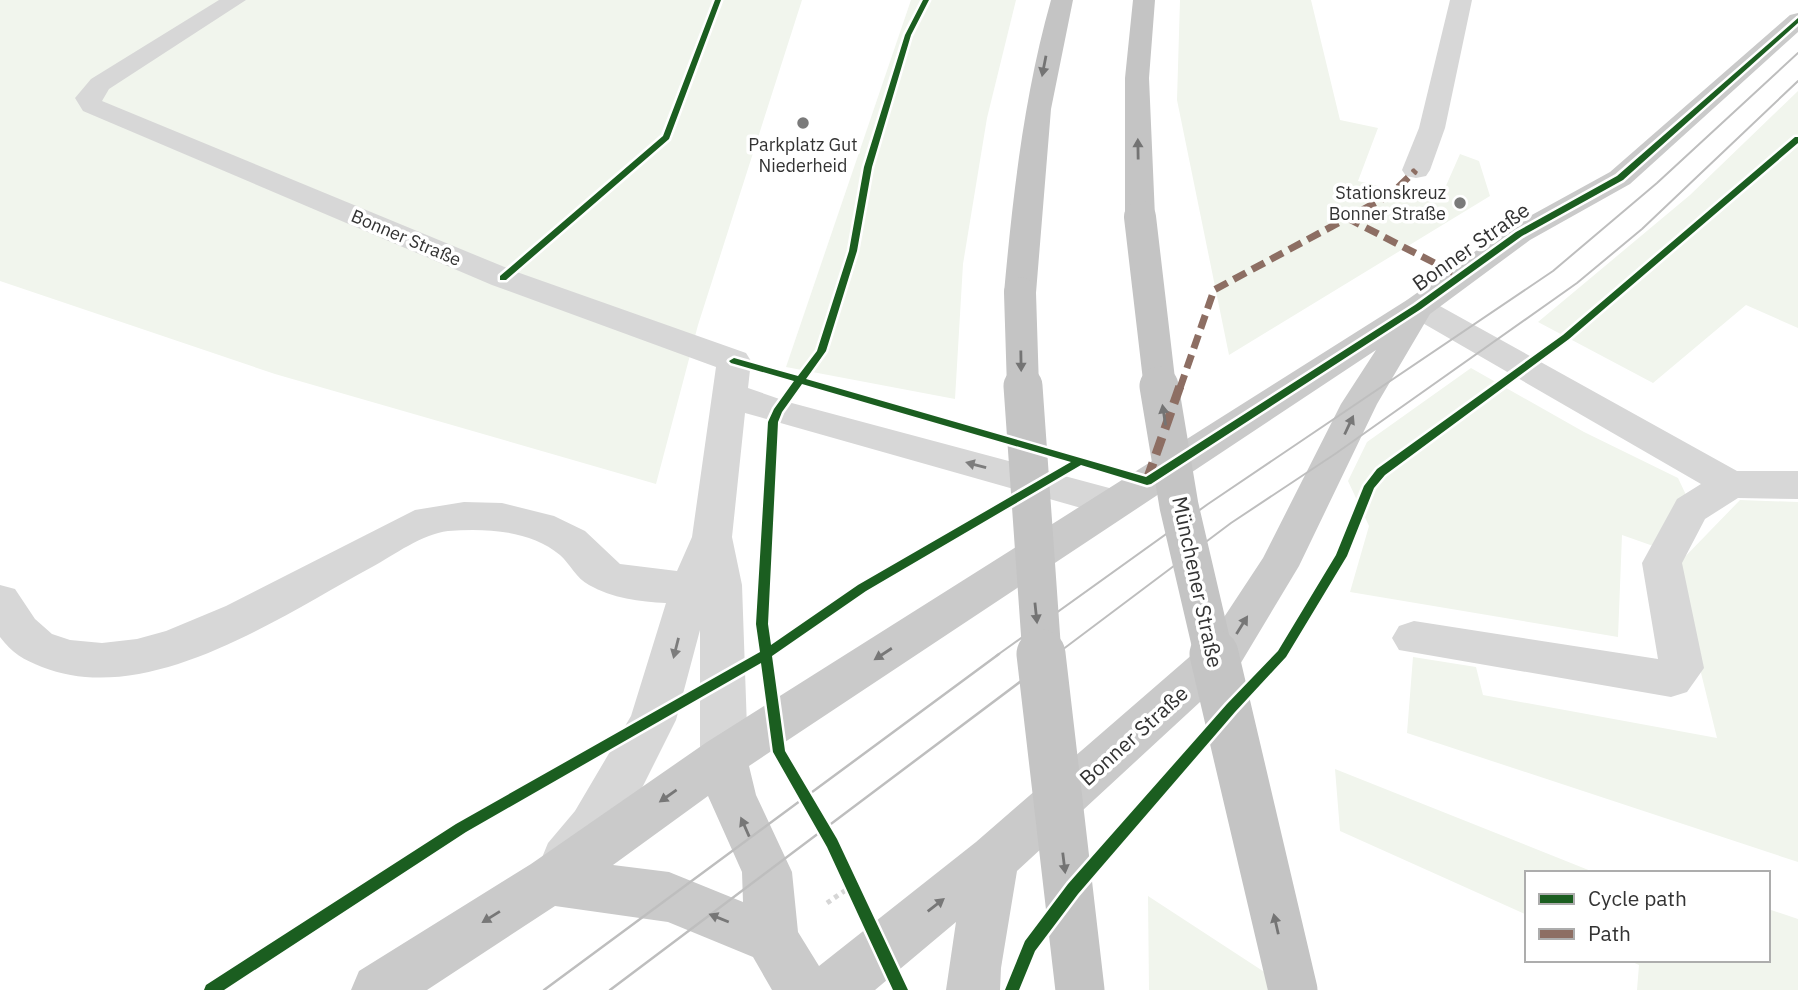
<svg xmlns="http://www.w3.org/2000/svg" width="1798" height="990" font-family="'IBM Plex Sans',sans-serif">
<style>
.green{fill:#f1f5ed}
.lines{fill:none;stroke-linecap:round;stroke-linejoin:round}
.path{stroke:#d6d6d6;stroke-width:5;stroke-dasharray:4.5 4.5;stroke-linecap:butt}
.minor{fill:#d7d7d7;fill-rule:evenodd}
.major{fill:#cacaca;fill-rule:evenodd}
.highway{fill:#c4c4c4;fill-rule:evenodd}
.tram-far1{stroke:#bebebe;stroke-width:2}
.tram{stroke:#bebebe;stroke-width:2.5}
.highway-bridge-far2{stroke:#c4c4c4;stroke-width:32}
.highway-bridge-far1{stroke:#c4c4c4;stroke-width:39}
.highway-bridge{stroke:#c4c4c4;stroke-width:49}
.quiet-far2{stroke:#8d6e63;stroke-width:6;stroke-dasharray:11 6;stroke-linecap:butt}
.quiet-far1{stroke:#8d6e63;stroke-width:7;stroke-dasharray:14 7;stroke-linecap:butt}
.quiet{stroke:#8d6e63;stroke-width:9;stroke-dasharray:18 9;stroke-linecap:butt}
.cycleway-casing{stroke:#fff;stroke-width:5}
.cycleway{fill:#1b5e20;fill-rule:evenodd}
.oneway{fill:#747474}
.oneway2{fill:#777}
.oneway3{fill:#7d7d7d}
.poi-dot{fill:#7a7a7a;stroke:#fff;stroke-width:2.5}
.labels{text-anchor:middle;stroke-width:7;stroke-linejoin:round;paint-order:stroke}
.far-poi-label{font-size:18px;fill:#333;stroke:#fff}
.far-street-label{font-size:18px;fill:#333;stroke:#fff}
.street-label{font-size:21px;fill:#333;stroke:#fff}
</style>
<rect width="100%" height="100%" fill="#fff"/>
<g class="green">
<polygon points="0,0 802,0 698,325 656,484 275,374 0,281"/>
<polygon points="911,0 1016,0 987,118 963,264 955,399 786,367"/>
<polygon points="1180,0 1311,0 1340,120 1378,128 1358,181 1427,198 1441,197 1460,154 1479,161 1490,196 1229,355 1177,100"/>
<polygon points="1798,91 1798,328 1746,305 1653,383 1538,322 1690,195"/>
<polygon points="1471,368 1584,432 1678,478 1687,497 1656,547 1622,535 1618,637 1350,592 1369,526 1348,481 1367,442"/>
<polygon points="1740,500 1798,502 1798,862 1407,733 1413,657 1476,667 1483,695 1717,738 1675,567"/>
<polygon points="1335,769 1596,873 1527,873 1527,915 1340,831"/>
<polygon points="1148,896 1292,990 1149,990"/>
<polygon points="1768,909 1798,919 1798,990 1637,990 1639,965 1628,960 1768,960"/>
</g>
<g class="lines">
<polyline class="path" points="827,903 853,885"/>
<g class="minor">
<path d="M 219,0 L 246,0 L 109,89 L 102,101 L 514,271 L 746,353 L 751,361 L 748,388 L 788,402 L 1113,489 L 1127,493 L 1132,503 L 1127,513 L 1113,517 L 745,413 L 732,537 L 742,585 L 748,757 L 741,772 L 724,778 L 707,772 L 700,757 L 700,630 L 676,720 L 643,786 L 609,843 L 584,877 L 566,884 L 548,877 L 541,860 L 548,843 L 575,811 L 631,716 L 666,603 C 640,602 612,598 589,585 C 576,578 570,564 560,555 C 530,530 485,528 448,531 C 422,534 394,555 372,567 C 281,616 148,709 42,667 C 24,660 12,653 0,637 L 0,585 L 15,589 L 35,619 L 52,634 L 70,640 L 102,643 L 137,639 L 166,631 L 226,606 L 415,510 L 464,502 L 502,503 L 554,516 L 585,531 L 620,564 L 677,571 L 692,537 L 716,367 L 492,285 L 83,111 L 75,98 L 91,79 Z"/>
<polygon points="1450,0 1472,0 1445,128 1430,170 1426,176 1416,178 1406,176 1402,170 1419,128"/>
<polygon points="1418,297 1429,300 1737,471 1798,471 1798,499 1738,498 1705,519 1682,563 1704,668 1687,692 1671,697 1399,650 1392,638 1399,626 1414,621 1658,659 1642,563 1677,499 1701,484 1407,314 1402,307 1407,300"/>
</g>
<path class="major" d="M 1798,13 L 1798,32 L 1630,184 L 1530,240 L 1430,314 L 1377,404 L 1299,566 L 1239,666 L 1017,871 L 1001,968 L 1000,990 L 946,990 L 956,922 L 875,990 L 772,990 L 753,957 L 668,922 L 555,906 L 427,990 L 351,990 L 359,971 L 531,864 L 707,742 L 1407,300 L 1508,228 L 1610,172 L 1790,15 ZM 1376,350 L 1341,404 L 1263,558 L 1209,640 L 976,842 L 819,966 L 798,932 L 792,872 L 756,795 L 749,766 ZM 708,796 L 742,872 L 743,902 L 669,872 L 613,865 Z"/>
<g class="highway">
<path d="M 1051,0 L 1073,0 L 1051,109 L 1036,293 L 1031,300 L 1020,303 L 1009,300 L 1004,293 C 1013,194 1024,96 1051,0 Z"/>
<polygon points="1133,0 1155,0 1149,78 1155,217 1150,223 1140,226 1130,223 1125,217 1125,78"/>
</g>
<g class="tram-far1">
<polyline points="996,656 1208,504 1553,271 1657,183 1798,53"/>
<polyline points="1054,656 1231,523 1335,454 1577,283 1642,229 1798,81"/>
</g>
<g class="tram">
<polyline points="544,990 999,654"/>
<polyline points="610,990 1057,654"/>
</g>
<g class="highway-bridge-far2">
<polyline points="1140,217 1160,388"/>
<polyline points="1020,293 1023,388"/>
</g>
<g class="highway-bridge-far1">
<polyline points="1023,386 1042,656"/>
<polyline points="1159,386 1179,506 1214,656"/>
</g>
<g class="highway-bridge">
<polyline points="1041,654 1080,990"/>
<polyline points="1214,654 1293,990"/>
</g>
<polyline class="quiet-far2" points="1413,173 1416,170"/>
<g class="quiet-far1">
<polyline points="1347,218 1460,276"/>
<polyline points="1180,388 1214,290 1390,195 1415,171"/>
</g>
<polyline class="quiet" points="1147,480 1180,386"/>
<defs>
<g id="cycleway">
<polygon points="715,0 721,0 669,139 506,280 500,280 500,276 663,136"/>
<path d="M 923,0 L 929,0 L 911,35 L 872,167 L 857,251 L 826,351 L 806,379 L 1146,477 L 1415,305 L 1516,232 L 1617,176 L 1798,18 L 1798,23 L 1623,180 L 1522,236 L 1421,309 L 1151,484 L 1147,485 L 1081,465 L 866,591 L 772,656 L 785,751 L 837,839 L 908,990 L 893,990 L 827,847 L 773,752 L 761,663 L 466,832 L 224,990 L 204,990 L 206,985 L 456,824 L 760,652 L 756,624 L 768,422 L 774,409 L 794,381 L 731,363 L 729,361 L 734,358 L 798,376 L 817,351 L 849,251 L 864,167 L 905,35 ZM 802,384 L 1071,462 L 858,585 L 771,645 L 768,624 L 778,422 L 782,412 Z"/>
<polygon points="1795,137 1798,137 1798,143 1569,339 1385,475 1374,488 1347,556 1286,657 1235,712 1078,894 1035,951 1019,990 1005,990 1025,941 1068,884 1227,704 1278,651 1336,555 1364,486 1377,469 1563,335"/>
</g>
</defs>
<use href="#cycleway" class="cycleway-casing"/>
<use href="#cycleway" class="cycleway"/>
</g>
<defs><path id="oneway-solid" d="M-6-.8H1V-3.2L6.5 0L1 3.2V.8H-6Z" transform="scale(1.75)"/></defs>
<g class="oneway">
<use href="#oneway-solid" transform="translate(1044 66) rotate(101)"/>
<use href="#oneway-solid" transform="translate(1138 149) rotate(-91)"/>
<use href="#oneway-solid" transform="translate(1021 361) rotate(89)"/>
<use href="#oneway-solid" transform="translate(1164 415) rotate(-99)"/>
<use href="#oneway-solid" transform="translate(1036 613) rotate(84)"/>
<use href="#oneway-solid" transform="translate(1064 863) rotate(83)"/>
<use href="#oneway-solid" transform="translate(1276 924) rotate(-103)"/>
</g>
<g class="oneway2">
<use href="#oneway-solid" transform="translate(1349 425) rotate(-65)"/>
<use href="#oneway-solid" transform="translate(1242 625) rotate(-58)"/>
<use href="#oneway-solid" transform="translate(883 654) rotate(147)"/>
<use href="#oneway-solid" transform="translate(668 796) rotate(145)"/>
<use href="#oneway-solid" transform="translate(745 827) rotate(-114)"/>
<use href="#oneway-solid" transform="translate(936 905) rotate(-38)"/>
<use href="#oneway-solid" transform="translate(491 917) rotate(148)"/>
<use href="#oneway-solid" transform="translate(719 918) rotate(-158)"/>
</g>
<g class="oneway3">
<use href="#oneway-solid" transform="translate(976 465) rotate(-165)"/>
<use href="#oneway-solid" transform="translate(676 648) rotate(104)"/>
</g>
<g class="poi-dot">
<circle cx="803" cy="123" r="7"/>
<circle cx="1460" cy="203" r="7"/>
</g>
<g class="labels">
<g class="far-poi-label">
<text x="803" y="151">Parkplatz Gut<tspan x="803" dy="21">Niederheid</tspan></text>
<text x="1446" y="199" text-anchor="end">Stationskreuz<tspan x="1446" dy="21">Bonner Straße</tspan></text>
</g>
<g class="far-street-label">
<text transform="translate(406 238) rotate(23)" y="6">Bonner Straße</text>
</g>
<g class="street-label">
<text transform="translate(1471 247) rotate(-35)" y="7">Bonner Straße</text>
<text transform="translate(1197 582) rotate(78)" y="7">Münchener Straße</text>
<text transform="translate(1134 736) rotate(-42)" y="7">Bonner Straße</text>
</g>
</g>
<rect x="1525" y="871" width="245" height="91" fill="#ffffff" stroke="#adadad" stroke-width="2"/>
<rect x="1539" y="894" width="35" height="10" fill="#1b5e20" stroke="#adadad" stroke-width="2"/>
<text x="1588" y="906" font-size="21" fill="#333333">Cycle path</text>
<rect x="1539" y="929" width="35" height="10" fill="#8d6e63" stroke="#adadad" stroke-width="2"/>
<text x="1588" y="941" font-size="21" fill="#333333">Path</text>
</svg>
